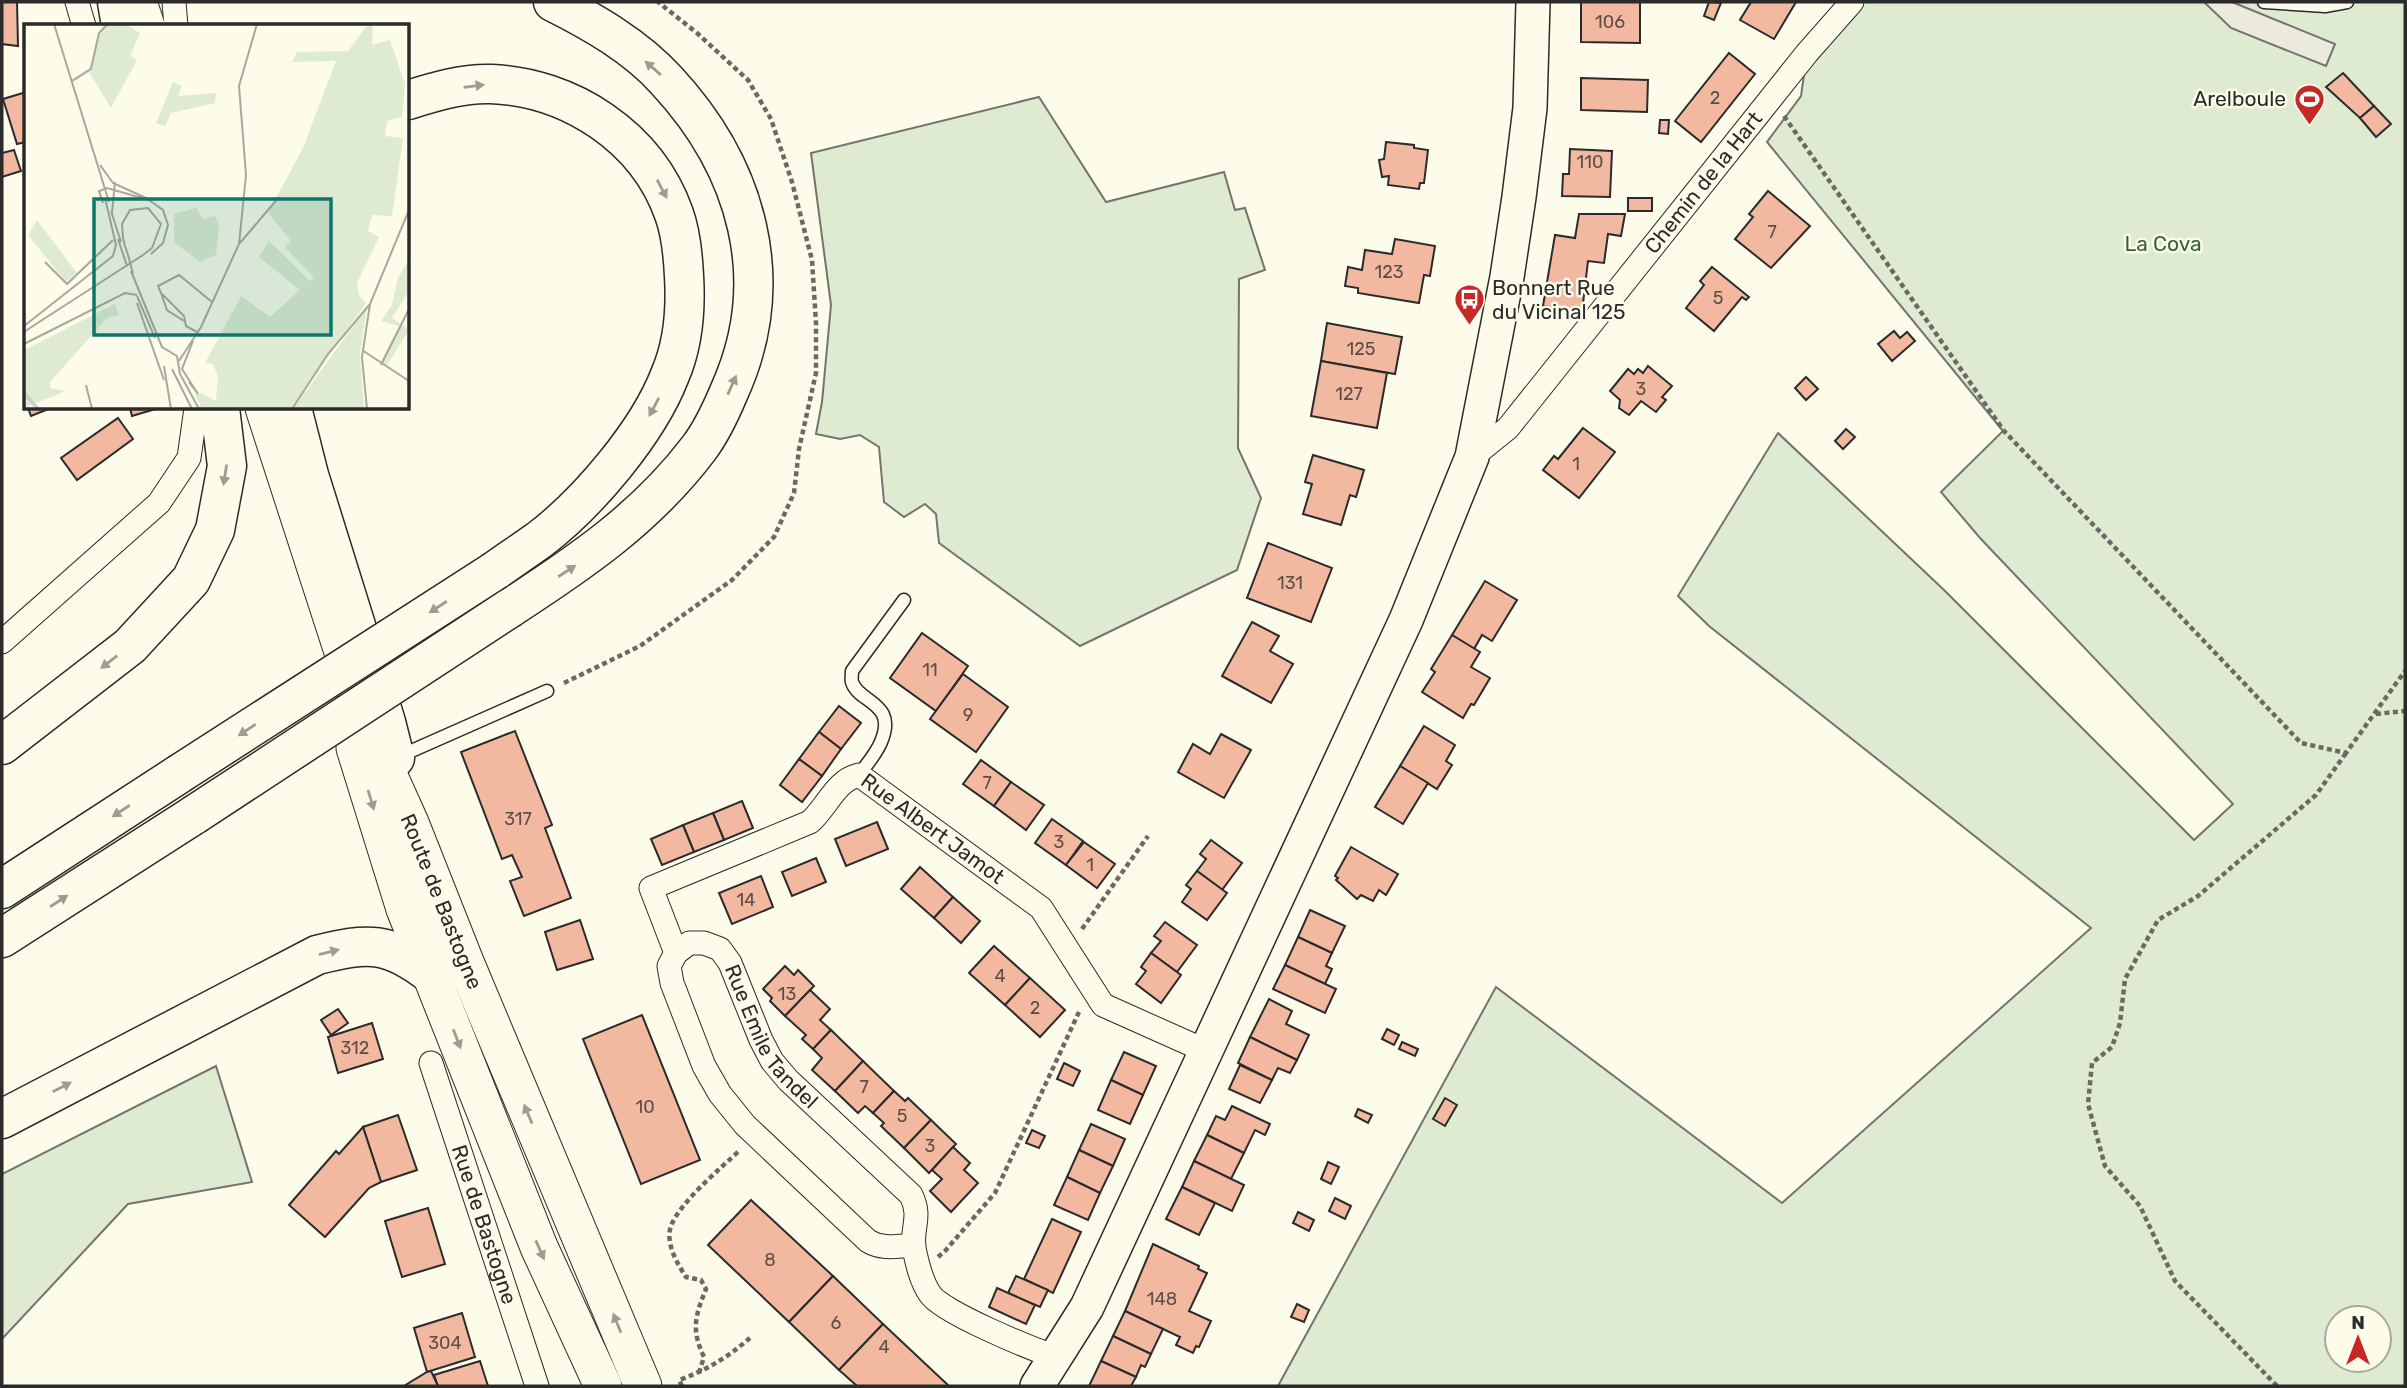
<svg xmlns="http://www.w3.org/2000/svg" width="2407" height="1388" font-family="Rubik,sans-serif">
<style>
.green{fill:#deebd1;stroke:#74746e;stroke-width:2;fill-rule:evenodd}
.parking{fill:#eceadb;stroke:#74746e;stroke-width:2}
.building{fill:#f2b8a0;stroke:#2b2b2b;stroke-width:2}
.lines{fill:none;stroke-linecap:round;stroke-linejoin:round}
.lane-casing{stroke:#2b2b2b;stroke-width:15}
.street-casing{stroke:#2b2b2b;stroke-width:25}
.secondary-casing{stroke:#2b2b2b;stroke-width:36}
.primary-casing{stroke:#2b2b2b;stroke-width:39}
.highway-casing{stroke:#2b2b2b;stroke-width:41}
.path{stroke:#6a6964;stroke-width:4.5;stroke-dasharray:5 3.5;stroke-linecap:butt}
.lane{stroke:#fdfbea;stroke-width:12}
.street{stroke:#fdfbea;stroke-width:23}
.secondary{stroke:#fdfbea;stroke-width:33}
.primary{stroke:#fdfbea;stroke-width:37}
.highway{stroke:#fdfbea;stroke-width:38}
.highway-bridge-casing{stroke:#2b2b2b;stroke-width:41;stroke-linecap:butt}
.highway-bridge{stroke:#fdfbea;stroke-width:38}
.oneway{fill:#9e9d94}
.labels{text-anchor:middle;stroke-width:5;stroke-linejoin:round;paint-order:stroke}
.number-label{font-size:18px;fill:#5d4e48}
.poi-label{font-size:21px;fill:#2b2b2b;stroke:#fdfbea;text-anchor:end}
.street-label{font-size:21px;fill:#2b2b2b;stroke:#fdfbea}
.park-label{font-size:21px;fill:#34623c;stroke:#fdfbea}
.inset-river{fill:none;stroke:#c7d0d0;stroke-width:3.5}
.inset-road{fill:none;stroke:#a9a89e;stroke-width:2}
.view{fill:#0f766e;fill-opacity:0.15;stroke:#0f766e;stroke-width:3.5}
.inset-edge{fill:none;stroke:#2b2b2b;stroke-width:3.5}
</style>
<rect width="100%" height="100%" fill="#fdfbea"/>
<g class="green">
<path d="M 1841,2 L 2405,2 L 2405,1386 L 1278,1386 L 1496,987 L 1782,1203 L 2091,928 L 1709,626 L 1678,596 L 1778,433 L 1944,590 L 2194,840 L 2233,804 L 1980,538 L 1941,492 L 2003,431 L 1767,142 L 1801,96 L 1807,53 ZM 2337,1318 L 2379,1318 L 2379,1360 L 2337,1360 Z"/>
<polygon points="1039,97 1106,202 1224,172 1235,210 1245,208 1265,270 1239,279 1238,448 1261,498 1237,570 1080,646 939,543 936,514 925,504 904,517 884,502 879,447 860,435 840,439 816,434 822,402 831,305 811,153"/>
<polygon points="216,1066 252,1182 128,1204 2,1339 2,1174"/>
</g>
<polygon class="parking" points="2204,2 2232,2 2335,44 2326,66 2231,28"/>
<g class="building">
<polygon points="2,2 17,2 18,46 2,44"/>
<polygon points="1581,2 1640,2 1640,43 1581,42"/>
<polygon points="1709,2 1721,3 1714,20 1704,16"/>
<polygon points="1751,2 1796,2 1774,39 1740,20"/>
<polygon points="1729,53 1755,74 1701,142 1675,121"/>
<polygon points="2343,73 2374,106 2360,118 2326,87"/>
<polygon points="1581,78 1648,80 1647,112 1581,110"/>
<polygon points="26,92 26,142 17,144 3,99"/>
<polygon points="2374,106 2391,124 2376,137 2360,118"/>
<polygon points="1660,120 1669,120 1668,134 1659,133"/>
<polygon points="1386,142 1414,145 1414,148 1428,150 1424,183 1420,183 1419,189 1388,185 1389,176 1382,177 1379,160 1384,159"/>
<polygon points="1570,149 1612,151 1610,197 1562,196 1563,174 1569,174"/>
<polygon points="14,150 21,171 2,177 2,153"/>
<polygon points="1768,191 1810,226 1771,268 1735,239 1753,217 1749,214"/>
<rect x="1628" y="198" width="24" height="13"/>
<polygon points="1579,214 1625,214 1621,236 1608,234 1604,263 1588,261 1582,312 1543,306 1555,235 1575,238"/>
<polygon points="1395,239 1435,246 1430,276 1424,275 1419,303 1358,293 1358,288 1345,286 1348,267 1362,270 1365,250 1392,254"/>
<polygon points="1712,267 1749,297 1746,300 1742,297 1714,331 1686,308 1704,285 1700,281"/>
<polygon points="1327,323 1402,337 1395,374 1321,361"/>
<polygon points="1894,331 1900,338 1907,332 1915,341 1892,361 1878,344"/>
<polygon points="1321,361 1387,373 1377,428 1311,416"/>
<polygon points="1648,366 1672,386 1662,397 1666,400 1656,412 1641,401 1629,415 1619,408 1620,400 1610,391 1628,369 1634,374 1638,369 1643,373"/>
<polygon points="1806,377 1818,389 1806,400 1795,388"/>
<polygon points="28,408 51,408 31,416"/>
<polygon points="130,408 159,408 132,416"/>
<polygon points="118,418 133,439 77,480 61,458"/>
<polygon points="1583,428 1615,452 1579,498 1543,470 1554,456 1558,459"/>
<polygon points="1846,429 1855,437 1843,449 1835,441"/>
<polygon points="1313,455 1364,470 1356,497 1350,495 1341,525 1303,514 1312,484 1305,482"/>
<polygon points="1268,543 1332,568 1311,622 1247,598"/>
<polygon points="1485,581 1517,600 1492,641 1482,635 1474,649 1452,635"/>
<polygon points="1252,622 1279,636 1270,651 1293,664 1271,703 1222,676"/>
<polygon points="922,633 968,666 936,711 890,678"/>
<polygon points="1452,635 1480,652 1471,667 1490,678 1474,705 1471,704 1463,718 1422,692 1435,672 1431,669"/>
<polygon points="963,674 1008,707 976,752 930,719"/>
<polygon points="839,706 861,723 841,749 819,732"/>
<polygon points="1424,726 1455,745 1446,761 1452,765 1437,789 1400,766"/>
<polygon points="515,731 552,825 545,828 571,898 524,916 510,881 522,877 512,855 502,859 461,752"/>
<polygon points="819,732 841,749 822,776 799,759"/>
<polygon points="1221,734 1251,750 1224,798 1178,772 1193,744 1210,754"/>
<polygon points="799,759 822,776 802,802 780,785"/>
<polygon points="981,760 1011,782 994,806 963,784"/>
<polygon points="1400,766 1428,783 1403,824 1375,807"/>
<polygon points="1011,782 1044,805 1026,830 994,806"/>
<polygon points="742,801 753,828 724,840 713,813"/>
<polygon points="713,813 724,840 694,852 683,825"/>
<polygon points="1052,819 1083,841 1066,865 1035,843"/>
<polygon points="877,822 888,849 846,866 835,839"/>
<polygon points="683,825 694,852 662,865 651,839"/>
<polygon points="1211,840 1242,863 1222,890 1197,871 1206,859 1200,854"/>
<polygon points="1084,842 1115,864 1097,888 1066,865"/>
<polygon points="1351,847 1398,874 1386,895 1379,890 1373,901 1361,895 1357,899 1336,880 1338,878 1335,876"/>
<polygon points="816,858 826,882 792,896 782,872"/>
<polygon points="920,867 953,897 934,918 901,889"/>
<polygon points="1197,871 1227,893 1207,920 1182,902 1191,889 1186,885"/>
<polygon points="761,876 773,907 732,924 719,893"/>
<polygon points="953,897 980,921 961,943 934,918"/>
<polygon points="1310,910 1345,926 1332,953 1298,937"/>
<polygon points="580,920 593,959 557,970 545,932"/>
<polygon points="1165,922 1197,945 1177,972 1151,953 1161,941 1154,936"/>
<polygon points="1298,937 1332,953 1326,966 1332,969 1325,984 1285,965"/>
<polygon points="994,946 1030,978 1005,1005 969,973"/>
<polygon points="1151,953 1181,975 1161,1003 1136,984 1146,971 1141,967"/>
<polygon points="1285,965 1336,989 1325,1013 1273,989"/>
<polygon points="785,966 794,975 798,970 814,986 785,1016 770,1001 772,998 763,989"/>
<polygon points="1030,978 1065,1010 1040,1037 1005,1005"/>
<polygon points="810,990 830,1009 820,1020 831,1030 813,1049 802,1039 806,1035 785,1016"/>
<polygon points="1269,999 1292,1011 1286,1024 1309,1035 1297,1060 1250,1037"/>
<polygon points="338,1009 348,1023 331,1035 321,1020"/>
<polygon points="642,1015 700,1160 641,1184 583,1039"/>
<polygon points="372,1023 383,1059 338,1073 328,1037"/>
<polygon points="1387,1029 1399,1035 1394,1045 1382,1039"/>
<polygon points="831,1030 863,1061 835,1091 812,1070 822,1058 813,1049"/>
<polygon points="1250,1037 1297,1060 1290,1073 1278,1068 1272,1080 1238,1063"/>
<polygon points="1402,1042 1418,1049 1415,1056 1399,1049"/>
<polygon points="1124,1052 1156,1066 1143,1095 1111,1080"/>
<polygon points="863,1061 894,1091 873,1113 865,1106 858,1113 835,1091"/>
<polygon points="1064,1063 1080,1071 1073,1086 1057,1079"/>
<polygon points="1240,1065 1272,1080 1260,1103 1229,1089"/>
<polygon points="1111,1080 1143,1095 1130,1124 1098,1110"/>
<polygon points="894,1091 905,1101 908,1098 931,1120 904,1148 881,1126 884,1123 873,1113"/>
<polygon points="1445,1098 1457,1105 1445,1126 1433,1119"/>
<polygon points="1232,1106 1270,1124 1265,1135 1255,1130 1244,1153 1207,1135 1216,1116 1225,1120"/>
<polygon points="1358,1109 1372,1115 1368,1123 1355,1116"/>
<polygon points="398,1115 417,1170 381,1182 363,1127"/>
<polygon points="931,1120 956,1144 929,1173 904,1148"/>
<polygon points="1091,1124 1125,1139 1113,1166 1079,1150"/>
<polygon points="363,1127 381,1182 369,1188 325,1237 289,1205 336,1151 339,1154"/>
<polygon points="1032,1130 1045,1136 1039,1148 1026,1143"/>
<polygon points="1207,1135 1244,1153 1231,1179 1194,1161"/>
<polygon points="953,1147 970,1163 964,1170 978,1183 951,1212 930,1191 942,1179 932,1170"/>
<polygon points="1079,1150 1113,1166 1100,1193 1067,1177"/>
<polygon points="1194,1161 1244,1185 1232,1211 1182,1187"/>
<polygon points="1328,1162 1339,1167 1331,1184 1321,1179"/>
<polygon points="1067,1177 1100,1193 1088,1220 1054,1205"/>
<polygon points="1182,1187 1215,1203 1199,1235 1166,1219"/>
<polygon points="1335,1198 1351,1206 1345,1219 1329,1211"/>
<polygon points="751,1200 833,1276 789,1322 708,1245"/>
<polygon points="428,1208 445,1264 402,1277 385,1221"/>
<polygon points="1298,1212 1314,1220 1309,1231 1293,1223"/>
<polygon points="1052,1219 1081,1232 1053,1293 1024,1279"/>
<polygon points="1153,1244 1199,1266 1198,1269 1207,1273 1189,1311 1211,1321 1199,1347 1196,1346 1193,1353 1176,1345 1180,1337 1125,1311"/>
<polygon points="833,1276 883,1324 839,1370 789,1322"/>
<polygon points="1016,1276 1048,1290 1040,1307 1008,1293"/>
<polygon points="997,1288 1035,1305 1026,1324 989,1307"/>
<polygon points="1297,1304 1309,1310 1304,1322 1291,1317"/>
<polygon points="1125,1311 1163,1329 1151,1354 1113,1336"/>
<polygon points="462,1313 475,1357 427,1372 414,1328"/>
<polygon points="883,1324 949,1386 857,1386 839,1370"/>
<polygon points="1113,1336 1151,1354 1145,1367 1141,1365 1136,1377 1101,1361"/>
<polygon points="480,1361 488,1386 438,1386 434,1375"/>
<polygon points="1101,1361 1136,1377 1131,1386 1089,1386"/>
<polygon points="431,1371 438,1386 404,1386 427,1372"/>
</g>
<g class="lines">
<defs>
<g id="lane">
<polyline points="2264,2 2325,6 2347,2"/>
<polyline points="400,756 547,691"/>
<path d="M 859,775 C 867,764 876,754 881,742 C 898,702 858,703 852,682 C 851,679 852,675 852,671 L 904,600"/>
</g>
<g id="street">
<polyline points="77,2 84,26"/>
<polyline points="174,2 176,26"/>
<path id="s1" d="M 1472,457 L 1508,428 L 1807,53 L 1852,2"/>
<polyline points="2,642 159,503 189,458 196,408"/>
<path id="s2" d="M 676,953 L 651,888 L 810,822 C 827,807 836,780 859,775 L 1041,908 L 1103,1005 L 1206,1051"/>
<path id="s3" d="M 431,1063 L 537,1386"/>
<path id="s4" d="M 914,1245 C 897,1246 883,1250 868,1241 L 745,1125 L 720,1094 L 704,1066 L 672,983 L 669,966 L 676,953 L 689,943 L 704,943 L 720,949 L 730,963 L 761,1040 L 772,1061 L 788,1080 L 911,1195 C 922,1217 911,1228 914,1248 C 917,1263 921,1281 930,1294 C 941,1312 1032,1349 1056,1357"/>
</g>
<polyline id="secondary" points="1037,1386 1087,1307 1206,1051 1406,620 1472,457 1507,277 1519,197 1530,108 1533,2"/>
<g id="primary">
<polyline points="138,2 146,26"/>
<path id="s5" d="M 264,408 L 369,732 L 410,823 L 465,962 L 643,1386"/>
<polyline points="355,748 405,909 539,1247 603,1386"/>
</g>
<g id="highway">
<polyline points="117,2 121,26"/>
<path d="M 408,100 C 434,92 463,83 491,84 C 570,87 647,137 674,214 C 681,233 683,255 684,276 C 686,309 683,345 670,375 C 648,432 588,503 539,540 C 525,550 510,560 496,570"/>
<polyline points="292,408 309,475 386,722 395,758"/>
<path d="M 510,608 C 581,562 647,517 699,448 C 712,431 721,411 729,392 C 780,280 747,167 666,80 C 635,46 593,22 553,2"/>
<polyline points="2,745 130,646 191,580 215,530 227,466 220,408"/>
<polyline points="2,889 179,774"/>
<polyline points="2,938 194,815"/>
<path d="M 2,1119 L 317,955 C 369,942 388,941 432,975"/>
</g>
</defs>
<use href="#lane" class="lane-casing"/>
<use href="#street" class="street-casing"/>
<use href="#secondary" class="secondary-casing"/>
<use href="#primary" class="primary-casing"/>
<use href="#highway" class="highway-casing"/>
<g class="path">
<polyline points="1784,116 2004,431 2301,743 2346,753 2405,671"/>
<polyline points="564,683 640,646 732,580 774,537 794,493 799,449 816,373 816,323 812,260 792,182 771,119 748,80 697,33 658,2"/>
<polyline points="2376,714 2405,711"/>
<polyline points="1082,929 1148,836"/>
<polyline points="938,1257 945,1251 995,1193 1079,1012"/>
<path d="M 699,1373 L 704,1357 C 691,1330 695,1316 706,1289 L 701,1280 L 686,1277 C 677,1263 665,1243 671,1226 C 680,1202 721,1168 740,1150"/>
<path d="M 682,1386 L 679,1380 C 707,1370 728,1357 750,1338"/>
<polyline points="2277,1386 2175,1281 2140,1206 2105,1166 2088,1104 2092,1063 2112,1047 2120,1023 2125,979 2158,920 2198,896 2316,795 2346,753"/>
</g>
<use href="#lane" class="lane"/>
<use href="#street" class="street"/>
<use href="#secondary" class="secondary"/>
<use href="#primary" class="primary"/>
<use href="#highway" class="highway"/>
<defs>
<g id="highway-bridge">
<polyline points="179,774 496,570"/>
<polyline points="194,815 510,608"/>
</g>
</defs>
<use href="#highway-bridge" class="highway-bridge-casing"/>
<use href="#highway-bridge" class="highway-bridge"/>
</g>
<defs><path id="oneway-solid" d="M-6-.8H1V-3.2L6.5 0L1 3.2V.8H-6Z" transform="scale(1.75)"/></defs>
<g class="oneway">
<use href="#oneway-solid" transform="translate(653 68) rotate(-139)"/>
<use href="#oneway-solid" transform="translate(474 86) rotate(-7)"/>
<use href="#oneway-solid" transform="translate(662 189) rotate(62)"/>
<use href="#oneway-solid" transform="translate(732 385) rotate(-66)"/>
<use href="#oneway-solid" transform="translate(654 407) rotate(118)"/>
<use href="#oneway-solid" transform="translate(225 475) rotate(99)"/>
<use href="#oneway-solid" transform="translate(567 571) rotate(-33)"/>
<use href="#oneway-solid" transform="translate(438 607) rotate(147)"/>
<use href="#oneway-solid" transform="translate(109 662) rotate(142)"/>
<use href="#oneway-solid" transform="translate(247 730) rotate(147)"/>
<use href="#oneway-solid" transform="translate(371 800) rotate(73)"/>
<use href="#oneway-solid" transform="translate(121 811) rotate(147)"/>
<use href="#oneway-solid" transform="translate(59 901) rotate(-33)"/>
<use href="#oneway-solid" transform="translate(329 952) rotate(-14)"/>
<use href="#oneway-solid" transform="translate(457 1039) rotate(69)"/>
<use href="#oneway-solid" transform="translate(62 1087) rotate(-27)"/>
<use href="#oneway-solid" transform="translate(528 1114) rotate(-113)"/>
<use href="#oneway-solid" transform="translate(540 1250) rotate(66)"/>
<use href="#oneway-solid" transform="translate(617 1323) rotate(-112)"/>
</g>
<defs>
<symbol id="stadium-pin" viewBox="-11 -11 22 30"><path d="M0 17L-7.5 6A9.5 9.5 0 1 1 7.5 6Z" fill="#c62828" stroke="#fdfbea"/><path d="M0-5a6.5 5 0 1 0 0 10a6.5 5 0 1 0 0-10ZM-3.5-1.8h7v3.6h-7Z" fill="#fff"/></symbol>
<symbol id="bus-pin" viewBox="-11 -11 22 30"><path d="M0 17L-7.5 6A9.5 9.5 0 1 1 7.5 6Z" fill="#c62828" stroke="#fdfbea"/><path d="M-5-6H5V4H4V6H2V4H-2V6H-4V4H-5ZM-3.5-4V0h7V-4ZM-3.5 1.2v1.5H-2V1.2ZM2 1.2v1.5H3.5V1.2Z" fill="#fff"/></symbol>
</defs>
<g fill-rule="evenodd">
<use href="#stadium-pin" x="2292" y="82" width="35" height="47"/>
<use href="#bus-pin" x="1452" y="282" width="35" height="47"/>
</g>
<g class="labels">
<g class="number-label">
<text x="1610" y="28">106</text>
<text x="1715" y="104">2</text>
<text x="1590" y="168">110</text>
<text x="1772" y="238">7</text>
<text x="1389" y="278">123</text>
<text x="1718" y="304">5</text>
<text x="1361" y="355">125</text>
<text x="1641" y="395">3</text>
<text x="1349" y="400">127</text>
<text x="1576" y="470">1</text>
<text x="1290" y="589">131</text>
<text x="930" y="676">11</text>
<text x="968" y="721">9</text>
<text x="987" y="789">7</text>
<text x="518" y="825">317</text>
<text x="1059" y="848">3</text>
<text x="1090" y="871">1</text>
<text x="746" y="906">14</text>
<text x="1000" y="982">4</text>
<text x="787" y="1000">13</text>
<text x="1035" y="1014">2</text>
<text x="355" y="1054">312</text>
<text x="864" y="1093">7</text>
<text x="645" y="1113">10</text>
<text x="902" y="1122">5</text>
<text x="930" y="1152">3</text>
<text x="770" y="1266">8</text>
<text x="1162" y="1305">148</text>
<text x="836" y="1329">6</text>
<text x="445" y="1349">304</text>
<text x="884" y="1353">4</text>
</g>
<g class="poi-label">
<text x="2286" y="106">Arelboule</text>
<text x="1492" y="295" text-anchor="start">Bonnert Rue<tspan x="1492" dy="24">du Vicinal 125</tspan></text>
</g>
<g class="street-label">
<text dy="7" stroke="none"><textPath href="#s1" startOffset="360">Chemin de la Hart</textPath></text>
<text dy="7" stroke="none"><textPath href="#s2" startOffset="402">Rue Albert Jamot</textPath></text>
<text dy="7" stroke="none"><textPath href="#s5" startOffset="525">Route de Bastogne</textPath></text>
<text dy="7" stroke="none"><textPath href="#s4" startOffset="560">Rue Emile Tandel</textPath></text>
<text dy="7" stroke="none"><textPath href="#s3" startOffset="170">Rue de Bastogne</textPath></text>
</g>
<g class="park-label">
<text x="2163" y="251">La Cova</text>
</g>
</g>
<g transform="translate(24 24)">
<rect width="385" height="385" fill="#fdfbea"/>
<path d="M 79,0 L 101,0 L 116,9 L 106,32 L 113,36 L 87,84 L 65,48 L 51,57 L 50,54 L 65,44 ZM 344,0 L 349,0 L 348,21 L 366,16 L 381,60 L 378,93 L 363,97 L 362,104 L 361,112 L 379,114 L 368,192 L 348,191 L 344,207 L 355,213 L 333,259 L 335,272 L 342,279 L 267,385 L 178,385 L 171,371 L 177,369 L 192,377 L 194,352 L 189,340 L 181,339 L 217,272 L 246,293 L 276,266 L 235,233 L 245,217 L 286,257 L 290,254 L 261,223 L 267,217 L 244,189 L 279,124 L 312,37 L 268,38 L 273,28 L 324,27 ZM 149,58 L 158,62 L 154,72 L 192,69 L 191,79 L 147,89 L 141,102 L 132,99 ZM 172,184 L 179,195 L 191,192 L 195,201 L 192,231 L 176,238 L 150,218 L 150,190 ZM 13,196 L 53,249 L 42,258 L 4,211 ZM 385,236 L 385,267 L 368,294 L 385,306 L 362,343 L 356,339 L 375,302 L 357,297 L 368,281 L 374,254 ZM 91,280 L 95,291 L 83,294 L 26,358 L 26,364 L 42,367 L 0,384 L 0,326 ZM 343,283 L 336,330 L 340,385 L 269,385 Z" fill="#deebd1"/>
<path class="inset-river" d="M 0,369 L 14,385"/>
<path class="inset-road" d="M 30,0 L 85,178M 48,57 L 67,45 L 75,9 L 84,0M 76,141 L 89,159 L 122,174M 122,174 L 139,186 L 144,201 L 139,219 L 127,230M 79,179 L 75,167 L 83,164 L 118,174M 87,187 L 97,218M 88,189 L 91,158M 94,215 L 103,242M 216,219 L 255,173M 21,238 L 43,260 L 89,216M 107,247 L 138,323 L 153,332 L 156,350 L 175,385M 137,269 L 134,262 L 155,251 L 188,278M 113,272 L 131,314M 113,279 L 140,356M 160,297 L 143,286 L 137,269 L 160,292 L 162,302 L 173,308M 0,302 L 89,232 L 92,221 L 81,174M 0,308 L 12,300 L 88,251 L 119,231 L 128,224 L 137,200 L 124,184 L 106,186 L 98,200 L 99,214 L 101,222 L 104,231 L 108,246 L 109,249M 0,320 L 101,269 L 113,271M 338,326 L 385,357M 155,337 L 177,303 L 215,220 L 222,151 L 215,62 L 233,0M 357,341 L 385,285M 140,342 L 147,385M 148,345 L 168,385M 165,358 L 174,370 L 158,345 L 169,317M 62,361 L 68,385M 268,385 L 304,330 L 346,280M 343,385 L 338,333 L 346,280 L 385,186"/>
<path class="view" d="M 70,175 L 307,175 L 307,311 L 70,311 Z"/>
<rect width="385" height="385" class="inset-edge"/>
</g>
<rect width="2407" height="1388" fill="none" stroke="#2b2b2b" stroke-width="7"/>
<g transform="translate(2358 1339)"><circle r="33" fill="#fdfbea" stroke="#a9a89e" stroke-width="2"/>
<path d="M0-5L12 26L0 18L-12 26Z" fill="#c62828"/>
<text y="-10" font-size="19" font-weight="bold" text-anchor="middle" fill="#2b2b2b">N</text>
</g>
</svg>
